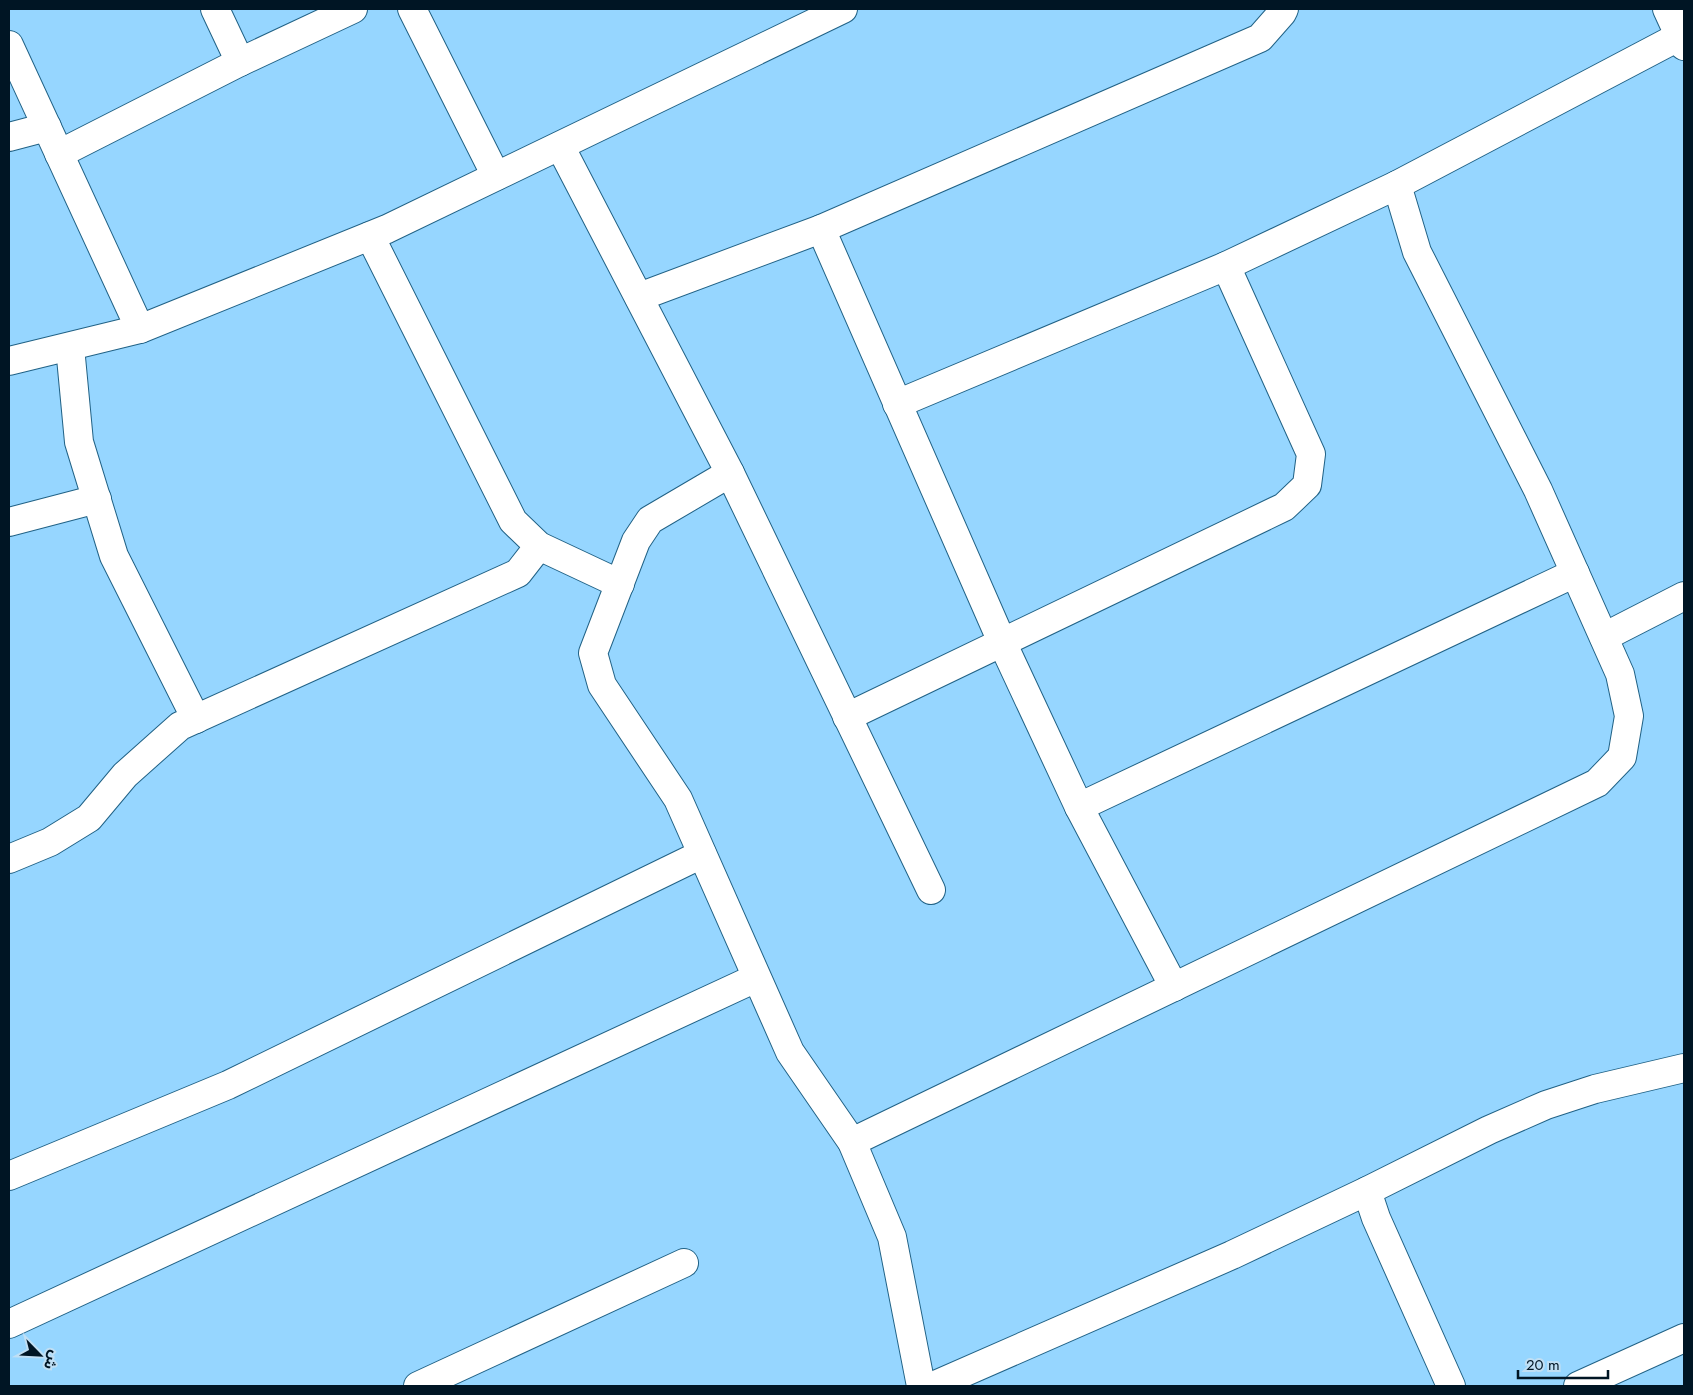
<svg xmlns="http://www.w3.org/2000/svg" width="1693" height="1395" font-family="Jost,'Noto Sans Arabic',sans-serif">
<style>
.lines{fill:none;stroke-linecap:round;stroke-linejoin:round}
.minor-casing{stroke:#216286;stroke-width:30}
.major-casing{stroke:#216286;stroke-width:30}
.minor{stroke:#fff;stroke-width:28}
.major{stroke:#fff;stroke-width:28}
</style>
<rect width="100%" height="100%" fill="#96d6ff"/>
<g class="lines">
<defs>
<g id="minor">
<polyline points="215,9 240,62"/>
<polyline points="412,9 496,176"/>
<polyline points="9,45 140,329"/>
<polyline points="9,137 47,127"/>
<polyline points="560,146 730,473 931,890"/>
<polyline points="59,154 240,62 353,9"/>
<polyline points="821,229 1002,642 1079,807 1174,987"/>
<polyline points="370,236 513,521 539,546 620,584"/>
<polyline points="639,297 821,229 1260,38 1282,13 1284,9"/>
<polyline points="70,347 79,442 114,556 196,719"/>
<polyline points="9,361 140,329 387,229 843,9"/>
<polyline points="897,404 1226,266 1397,185 1680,36"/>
<polyline points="730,473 650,520 636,541 593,653 602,685 678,799 790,1052 852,1142 892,1237 921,1386"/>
<polyline points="9,522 97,499"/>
<polyline points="1604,637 1684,596"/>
<polyline points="847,717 1284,507 1307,485 1311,454 1226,266"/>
<polyline points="1079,807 1575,573"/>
<polyline points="9,859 50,842 89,818 125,775 180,726 518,573 539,546"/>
<polyline points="852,1142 1597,783 1622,757 1629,716 1620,674 1538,490 1417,252 1397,185"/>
<polyline points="9,1176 228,1085 702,854"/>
<polyline points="1367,1191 1376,1218 1451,1386"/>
<polyline points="9,1324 756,978"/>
<polyline points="418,1386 684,1263"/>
<polyline points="933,1386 1232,1255 1367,1191 1489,1130 1546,1105 1595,1089 1684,1068"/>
<polyline points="1578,1386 1684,1338"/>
</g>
<polyline id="major" points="1667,9 1684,46"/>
</defs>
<use href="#minor" class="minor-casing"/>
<use href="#major" class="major-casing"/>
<use href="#minor" class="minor"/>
<use href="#major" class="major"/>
</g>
<rect width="1693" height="1395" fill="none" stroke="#001524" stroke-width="20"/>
<g transform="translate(40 1355) rotate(114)" stroke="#c0dff4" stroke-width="4" paint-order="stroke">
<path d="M0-4L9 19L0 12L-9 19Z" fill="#001524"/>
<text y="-8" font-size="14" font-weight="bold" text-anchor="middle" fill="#001524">ش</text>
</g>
<path d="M1518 1370v8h90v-8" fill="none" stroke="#001524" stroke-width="2.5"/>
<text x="1526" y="1370" font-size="15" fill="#001524" stroke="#c0dff4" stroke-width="4" paint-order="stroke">20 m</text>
</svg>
